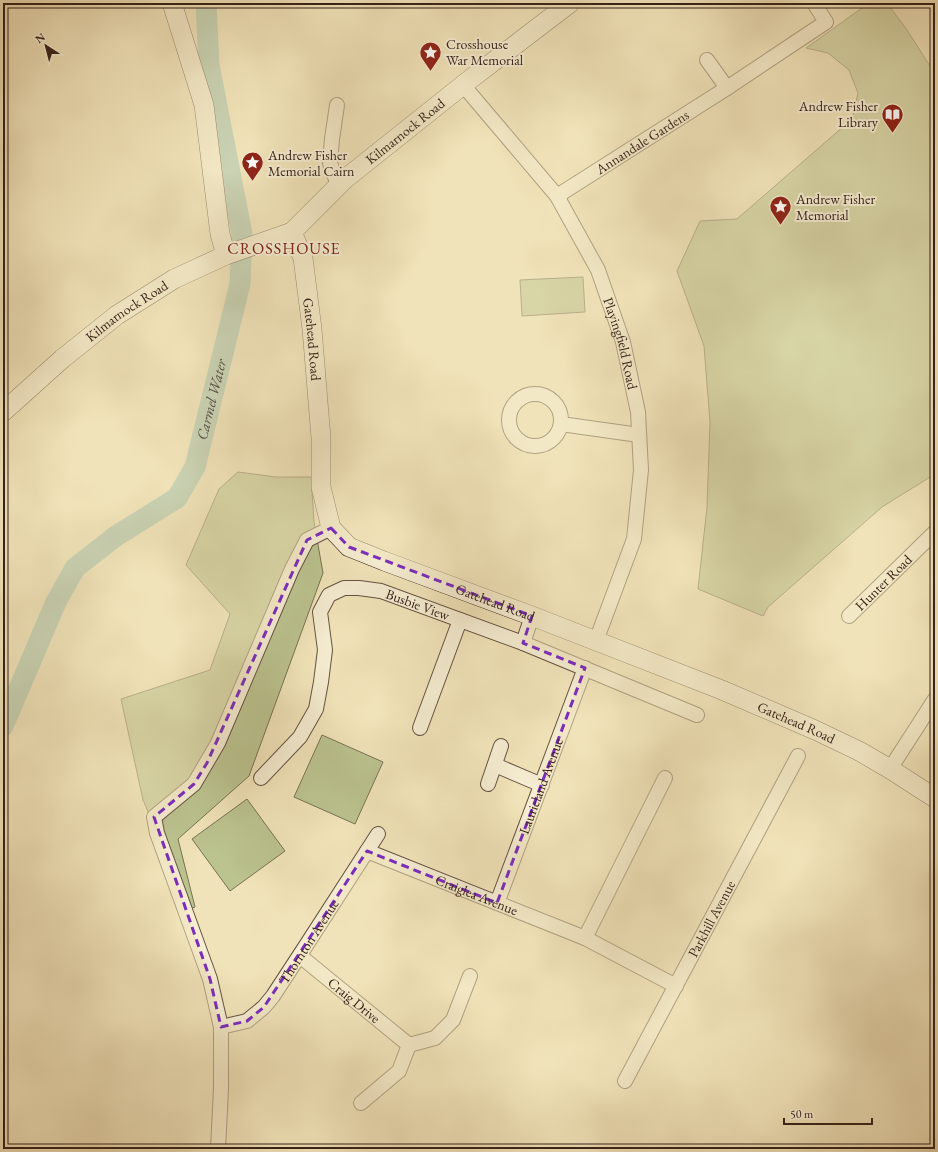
<svg xmlns="http://www.w3.org/2000/svg" width="938" height="1152" font-family="'EB Garamond',serif">
<style>
.green{fill:#bbc38f;stroke:#787254}
.lines{fill:none;stroke-linecap:round;stroke-linejoin:round}
.river{stroke:#9bbeae;stroke-width:21}
.minor-casing{stroke:#655242;stroke-width:16}
.secondary-casing{stroke:#36211a;stroke-width:20}
.minor{stroke:#f6edd2;stroke-width:14}
.secondary{stroke:#f6edd2;stroke-width:19}
.marked{fill:none;stroke:#7b2cbf;stroke-width:3;stroke-dasharray:8 5;stroke-linejoin:round}
.labels{text-anchor:middle;stroke-width:4;stroke-linejoin:round;paint-order:stroke}
.poi-label{font-size:14px;fill:#36211a;stroke:#f6edd2;text-anchor:start}
.street-label{font-size:14px;fill:#36211a;stroke:#f6edd2}
.water-label{font-size:15px;font-style:italic;fill:#545046;stroke:#f6edd2}
.quarter-label{font-size:16px;letter-spacing:1px;fill:#7a1f14;stroke:#f6edd2}
</style>
<rect width="100%" height="100%" fill="#f1e3b9"/>
<filter id="stains"><feTurbulence type="fractalNoise" baseFrequency=".005" numOctaves="4"/><feColorMatrix values="0 0 0 0 .2 0 0 0 0 .09 0 0 0 0 .02 0 0 0 .5 -.17"/></filter>
<radialGradient id="worn" r=".72"><stop offset=".6" stop-color="#630" stop-opacity="0"/><stop offset="1" stop-color="#630" stop-opacity=".3"/></radialGradient>
<g class="green">
<polygon points="869,3 887,3 907,30 935,74 935,439 930,442 935,454 935,474 882,507 768,607 763,616 698,589 707,507 710,422 704,346 677,271 700,221 737,219 852,119 858,93 849,70 828,53 806,48"/>
<polygon points="583,277 585,312 522,316 520,280"/>
<polygon points="238,472 276,477 311,477 314,522 323,573 249,776 178,839 195,907 190,909 143,800 121,699 210,670 230,614 186,565 219,489"/>
<polygon points="322,735 383,762 355,824 294,797"/>
<polygon points="247,799 285,851 230,891 192,839"/>
</g>
<g class="lines">
<path class="river" id="s1" d="M 3,726 L 56,602 L 75,568 L 116,536 L 177,498 L 195,467 L 240,284 L 242,234 L 209,65 L 206,3"/>
<defs>
<g id="minor">
<polyline points="707,60 727,88"/>
<path id="s2" d="M 463,85 L 557,196 L 598,270 L 623,342 L 638,412 L 641,470 L 634,539 L 596,641"/>
<polyline points="337,105 332,139 330,163 338,185"/>
<path id="s3" d="M 557,196 L 727,88 L 826,22 L 814,3"/>
<circle cx="535" cy="420" r="26"/>
<polyline points="561,424 639,435"/>
<path id="s4" d="M 849,616 L 935,532"/>
<polyline points="523,643 532,616"/>
<polyline points="420,728 460,620"/>
<polyline points="495,765 542,785"/>
<polyline points="890,769 935,699"/>
<path id="s5" d="M 261,778 L 300,737 L 316,709 L 321,682 L 325,650 L 320,612 L 329,595 L 344,588 L 359,588 L 381,591 L 523,643 L 697,715"/>
<polyline points="488,784 501,746"/>
<path id="s6" d="M 367,851 L 585,938 L 676,986"/>
<path id="s7" d="M 497,903 L 585,668"/>
<polyline points="585,938 665,778"/>
<path id="s8" d="M 300,956 L 409,1045 L 435,1038 L 453,1020 L 470,976"/>
<path id="s9" d="M 221,1027 L 247,1021 L 264,1007 L 273,996 L 307,944 L 378,834"/>
<path id="s10" d="M 625,1081 L 798,756"/>
<polyline points="361,1103 399,1071 409,1045"/>
<polyline points="218,1149 221,1089 221,1027 210,979 157,833 154,817 194,784 218,743 292,569 307,540 331,528"/>
</g>
<g id="secondary">
<polyline points="172,3 204,105 220,234 226,255"/>
<path id="s11" d="M 292,232 L 303,258 L 312,329 L 321,438 L 321,487 L 331,528 L 349,547 L 384,561 L 532,616 L 722,690 L 815,730 L 859,751 L 890,769 L 935,798"/>
<path id="s12" d="M 3,412 L 62,359 L 117,315 L 174,279 L 226,255 L 292,232 L 345,179 L 468,81 L 570,3"/>
</g>
</defs>
<use href="#minor" class="minor-casing"/>
<use href="#secondary" class="secondary-casing"/>
<use href="#minor" class="minor"/>
<use href="#secondary" class="secondary"/>
</g>
<path d="M0 0H938V1152H0ZM 331,528 L 349,547 L 532,616 L 523,643 L 585,668 L 497,903 L 367,851 L 264,1007 L 247,1021 L 221,1027 L 210,979 L 154,817 L 194,784 L 207,763 L 307,540 Z" fill="#f1e3b9" fill-opacity=".55" fill-rule="evenodd"/>
<path class="marked" d="M 331,528 L 349,547 L 532,616 L 523,643 L 585,668 L 497,903 L 367,851 L 264,1007 L 247,1021 L 221,1027 L 210,979 L 154,817 L 194,784 L 207,763 L 307,540 Z"/>
<defs>
<symbol id="sight-pin" viewBox="-11 -11 22 30"><path d="M0 17L-7.5 6A9.5 9.5 0 1 1 7.5 6Z" fill="#8f2418" stroke="#f6edd2"/><path d="M0-6L1.8-2.2L6-1.7L2.9 1.2L3.7 5.4L0 3.3L-3.7 5.4L-2.9 1.2L-6-1.7L-1.8-2.2Z" fill="#fff"/></symbol>
<symbol id="library-pin" viewBox="-11 -11 22 30"><path d="M0 17L-7.5 6A9.5 9.5 0 1 1 7.5 6Z" fill="#8f2418" stroke="#f6edd2"/><path d="M-6-4Q-3-5.5-.7-3.5V5Q-3 3-6 4ZM6-4Q3-5.5 .7-3.5V5Q3 3 6 4Z" fill="#fff"/></symbol>
</defs>
<g fill-rule="evenodd">
<use href="#sight-pin" x="418" y="40" width="25" height="34"/>
<use href="#library-pin" x="880" y="102" width="25" height="34"/>
<use href="#sight-pin" x="240" y="150" width="25" height="34"/>
<use href="#sight-pin" x="768" y="194" width="25" height="34"/>
</g>
<g class="labels">
<g class="poi-label">
<text x="446" y="49">Crosshouse<tspan x="446" dy="16">War Memorial</tspan></text>
<text x="878" y="111" text-anchor="end">Andrew Fisher<tspan x="878" dy="16">Library</tspan></text>
<text x="268" y="160">Andrew Fisher<tspan x="268" dy="16">Memorial Cairn</tspan></text>
<text x="796" y="204">Andrew Fisher<tspan x="796" dy="16">Memorial</tspan></text>
</g>
<g class="street-label">
<text dy="5" stroke="none"><textPath href="#s12" startOffset="496">Kilmarnock Road</textPath></text>
<text dy="5" stroke="none"><textPath href="#s3" startOffset="101">Annandale Gardens</textPath></text>
<text dy="5" stroke="none"><textPath href="#s12" startOffset="160">Kilmarnock Road</textPath></text>
<text dy="5" stroke="none"><textPath href="#s11" startOffset="110">Gatehead Road</textPath></text>
<text dy="5" stroke="none"><textPath href="#s2" startOffset="307">Playingfield Road</textPath></text>
<text dy="5" stroke="none"><textPath href="#s4" startOffset="48">Hunter Road</textPath></text>
<text dy="5" stroke="none"><textPath href="#s11" startOffset="483">Gatehead Road</textPath></text>
<text dy="5" stroke="none"><textPath href="#s5" startOffset="299">Busbie View</textPath></text>
<text dy="5" stroke="none"><textPath href="#s11" startOffset="807">Gatehead Road</textPath></text>
<text dy="5" stroke="none"><textPath href="#s7" startOffset="125">Laurieland Avenue</textPath></text>
<text dy="5" stroke="none"><textPath href="#s6" startOffset="118">Craiglea Avenue</textPath></text>
<text dy="5" stroke="none"><textPath href="#s10" startOffset="184">Parkhill Avenue</textPath></text>
<text dy="5" stroke="none"><textPath href="#s9" startOffset="128">Thornton Avenue</textPath></text>
<text dy="5" stroke="none"><textPath href="#s8" startOffset="70">Craig Drive</textPath></text>
</g>
<g class="water-label">
<text dy="5" stroke="none"><textPath href="#s1" startOffset="403">Carmel Water</textPath></text>
</g>
<g class="quarter-label">
<text x="284" y="254">CROSSHOUSE</text>
</g>
</g>
<rect width="938" height="1152" fill="none" stroke="#f1e3b9" stroke-width="16"/>
<rect x="4" y="4" width="930" height="1144" fill="none" stroke="#36211a" stroke-width="2"/>
<rect x="8" y="8" width="922" height="1136" fill="none" stroke="#36211a"/>
<g transform="translate(46 46) rotate(324)" stroke="#f6edd2" stroke-width="3" paint-order="stroke">
<path d="M0-3L7 15L0 10L-7 15Z" fill="#36211a"/>
<text y="-6" font-size="11" font-weight="bold" text-anchor="middle" fill="#36211a">N</text>
</g>
<path d="M784 1118v6h88v-6" fill="none" stroke="#36211a" stroke-width="2"/>
<text x="790" y="1118" font-size="12" fill="#36211a" stroke="#f6edd2" stroke-width="3" paint-order="stroke">50 m</text>
<rect width="100%" height="100%" filter="url(#stains)"/>
<rect width="100%" height="100%" fill="url(#worn)"/>
</svg>
